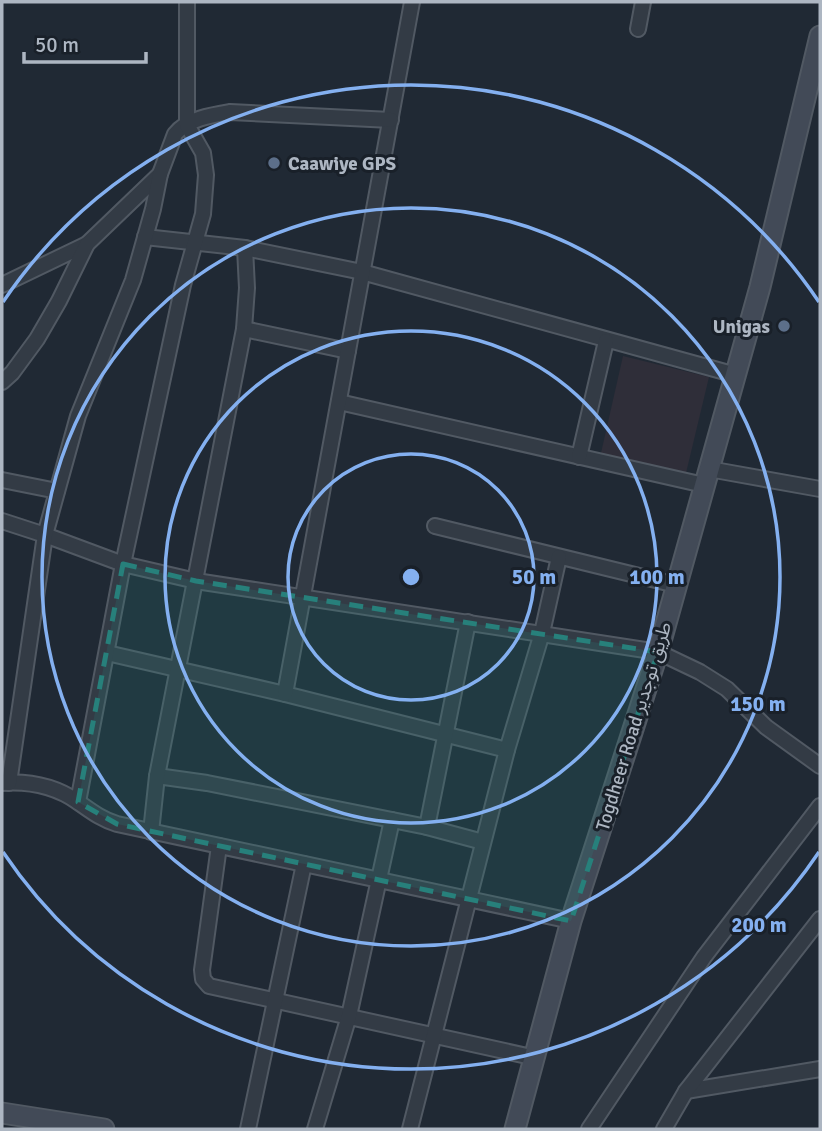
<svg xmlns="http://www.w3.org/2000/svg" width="822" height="1131" font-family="Signika,'Noto Sans Arabic',sans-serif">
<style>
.medical{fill:#2f2e39}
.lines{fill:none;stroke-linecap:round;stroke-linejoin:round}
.street-casing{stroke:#515963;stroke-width:18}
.secondary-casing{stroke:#515963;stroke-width:23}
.street{stroke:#333b45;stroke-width:14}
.secondary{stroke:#424a57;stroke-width:19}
.marked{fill:#27807b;fill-opacity:0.2;stroke:#27807b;stroke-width:5;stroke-dasharray:14 9;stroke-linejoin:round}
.ring{fill:none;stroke:#84b0f0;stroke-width:3.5}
.service-dot{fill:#5c6f8a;stroke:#192029;stroke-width:2.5}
.labels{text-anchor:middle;stroke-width:6;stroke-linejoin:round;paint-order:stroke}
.poi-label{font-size:19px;font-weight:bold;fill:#adb6c2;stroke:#192029;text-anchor:start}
.street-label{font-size:19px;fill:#adb6c2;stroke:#192029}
.centre{fill:#84b0f0;stroke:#192029;stroke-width:3.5}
.ring-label{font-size:21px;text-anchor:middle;font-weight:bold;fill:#84b0f0;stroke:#192029;stroke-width:6;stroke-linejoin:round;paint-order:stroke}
</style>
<rect width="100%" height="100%" fill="#202934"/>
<polygon class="medical" points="623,356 709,377 686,473 601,453"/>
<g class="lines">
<defs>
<g id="street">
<polyline points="638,29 643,2"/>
<polyline points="145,237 245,248 362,272 736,375"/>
<polyline points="2,285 87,244"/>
<polyline points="244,329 348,351"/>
<polyline points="2,382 12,373 37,339 59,301 87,244 160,174"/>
<polyline points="339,402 704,485"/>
<polyline points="579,457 606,341"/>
<polyline points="709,469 820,489"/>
<polyline points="2,480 57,491"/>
<polyline points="2,521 45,535 123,564 196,581 658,652 700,672 727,689 766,727 820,766"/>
<polyline points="435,526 676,585"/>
<polyline points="107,653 285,694 507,750"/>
<polyline points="285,694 412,2"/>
<polyline points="157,776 207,783 427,827 483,842"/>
<path d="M 2,783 C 29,781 55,786 78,802 C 91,811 101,819 117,824 L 571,921"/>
<path d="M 9,783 L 45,535 L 78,416 L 133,280 L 153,209 L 160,174 L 175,134 C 187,119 212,115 230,112 L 391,120"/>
<polyline points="78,802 123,564 183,285 203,214 206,175 203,153 187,125 187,2"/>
<polyline points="427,827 468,622"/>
<polyline points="151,832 157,776 244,329 247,288 245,248"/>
<polyline points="219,846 202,970 203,979 209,986 536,1058"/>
<polyline points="686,1091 820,1069"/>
<polyline points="248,1129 304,864"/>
<polyline points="315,1129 349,1016 392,820"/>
<polyline points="410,1129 507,750 542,633 559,557"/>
<polyline points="589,1129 704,957 820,806"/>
<polyline points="664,1129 686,1091 820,919"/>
</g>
<g id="secondary">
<polyline points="2,1113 104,1129"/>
<polyline points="515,1129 571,921 658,652 760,287 820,36"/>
</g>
</defs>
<use href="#street" class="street-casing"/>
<use href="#secondary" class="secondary-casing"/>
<use href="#street" class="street"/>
<use href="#secondary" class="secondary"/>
</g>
<path class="marked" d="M 123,564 L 196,581 L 658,652 L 571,921 L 117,824 L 78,802 Z"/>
<g class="ring">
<circle cx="411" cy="577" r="123"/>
<circle cx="411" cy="577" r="246"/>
<circle cx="411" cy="577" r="369"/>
<path d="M819 852A492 492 0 0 1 3 852M3 302A492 492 0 0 1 819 302"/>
</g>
<g class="service-dot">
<circle cx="274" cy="163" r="7"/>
<circle cx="784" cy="326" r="7"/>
</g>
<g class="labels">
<g class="poi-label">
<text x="288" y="170">Caawiye GPS</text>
<text x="770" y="333" text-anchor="end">Unigas</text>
</g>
<g class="street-label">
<text transform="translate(633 726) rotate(-73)" y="7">Togdheer Road طريق توجدير</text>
</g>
</g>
<circle cx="411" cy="577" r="10" class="centre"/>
<g class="ring-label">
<text x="534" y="584">50 m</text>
<text x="657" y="584">100 m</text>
<text x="758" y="711">150 m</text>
<text x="759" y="932">200 m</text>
</g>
<rect width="822" height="1131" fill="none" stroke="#adb6c2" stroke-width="7"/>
<path d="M24 52v10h122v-10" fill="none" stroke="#adb6c2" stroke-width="3.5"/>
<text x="35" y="52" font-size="21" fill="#adb6c2" stroke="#192029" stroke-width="5" paint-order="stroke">50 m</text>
</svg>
